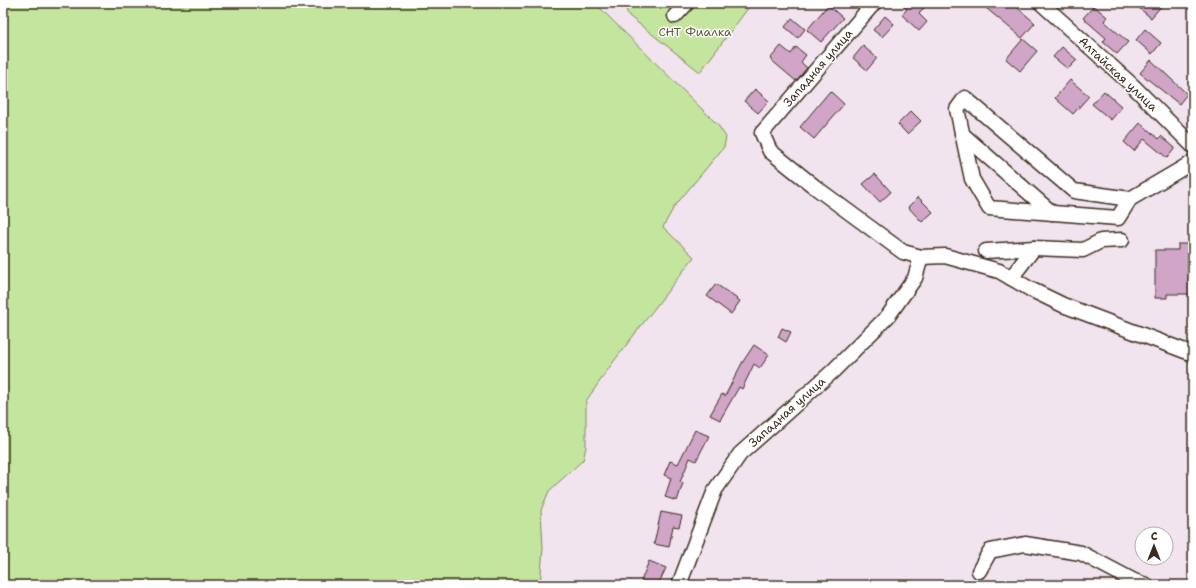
<svg xmlns="http://www.w3.org/2000/svg" width="1196" height="588" font-family="'Shantell Sans',sans-serif">
<style>
.green{fill:#c4e59e;stroke:#80885e}
.building{fill:#d1a5c8;stroke:#3b2a1e}
.lines{fill:none;stroke-linecap:round;stroke-linejoin:round}
.minor-casing{stroke:#3b2a1e;stroke-width:17}
.minor{stroke:#fff;stroke-width:14}
.labels{text-anchor:middle;stroke-width:3;stroke-linejoin:round;paint-order:stroke}
.park-label{font-size:12px;fill:#5d593e;stroke:#fff}
.street-label{font-size:12px;fill:#3b2a1e;stroke:#fff}
</style>
<rect width="100%" height="100%" fill="#f1e4ee"/>
<filter id="ink" filterUnits="userSpaceOnUse"><feTurbulence type="fractalNoise" baseFrequency=".025" numOctaves="2"/><feDisplacementMap in="SourceGraphic" scale="8" xChannelSelector="R" yChannelSelector="G"/><feConvolveMatrix kernelMatrix="1 2 1 2 8 2 1 2 1" color-interpolation-filters="sRGB"/></filter>
<g filter="url(#ink)">
<g class="green">
<polygon points="3,3 595,3 718,125 726,137 724,147 674,207 663,227 694,257 614,361 586,401 586,447 583,460 549,491 541,510 543,548 540,585 3,585"/>
<polygon points="623,3 752,3 700,72 629,16"/>
</g>
<g class="building">
<polygon points="901,3 928,3 919,14 927,22 919,31 902,15 907,9"/>
<polygon points="980,3 1012,3 1035,23 1022,38"/>
<polygon points="1133,3 1164,3 1151,18"/>
<polygon points="828,5 843,18 821,42 807,30"/>
<polygon points="1094,6 1107,17 1104,21 1128,42 1117,54 1103,42 1106,38 1083,18"/>
<polygon points="885,16 894,24 882,37 873,30"/>
<polygon points="792,18 805,29 798,38 785,27"/>
<polygon points="1145,29 1161,43 1152,54 1136,40"/>
<polygon points="1023,39 1037,51 1020,71 1006,59"/>
<polygon points="781,46 791,54 796,47 806,55 801,62 807,68 796,81 770,59"/>
<polygon points="863,46 877,58 867,70 853,58"/>
<polygon points="1062,47 1077,60 1068,69 1053,57"/>
<polygon points="1151,60 1187,94 1179,104 1140,73"/>
<polygon points="1070,80 1089,96 1073,114 1055,98"/>
<polygon points="755,89 769,101 758,113 744,101"/>
<polygon points="830,91 844,104 814,139 800,127"/>
<polygon points="1104,91 1122,107 1111,120 1092,104"/>
<polygon points="911,111 921,121 907,134 898,124"/>
<polygon points="1140,123 1159,139 1161,136 1175,148 1167,158 1144,139 1134,151 1124,142"/>
<polygon points="875,174 891,192 880,202 863,184"/>
<polygon points="918,197 933,212 922,222 908,207"/>
<polygon points="1178,244 1193,244 1193,294 1167,294 1167,298 1155,298 1155,250 1178,250"/>
<polygon points="716,284 740,301 731,314 707,296"/>
<polygon points="782,328 791,332 786,342 778,337"/>
<polygon points="754,345 769,355 760,368 754,364 742,389 739,387 720,420 710,415 722,394 725,396 742,363"/>
<polygon points="695,430 709,436 696,461 690,458 680,482 683,483 677,501 665,497 671,478 664,475 670,461 678,464"/>
<polygon points="661,512 682,516 679,527 673,526 669,547 654,544"/>
<polygon points="649,561 666,568 658,585 651,585 641,581"/>
</g>
<g class="lines">
<defs>
<g id="minor">
<polyline points="874,3 762,133 770,151 815,187 903,252 921,257 945,256 999,271 1030,289 1063,305 1193,354"/>
<polyline points="1041,3 1132,85 1193,146"/>
<polyline points="675,16 687,3"/>
<polyline points="962,134 1052,213"/>
<polyline points="1130,199 1118,218 989,208 972,179 957,109 965,98 1074,191 1130,199 1193,162"/>
<polyline points="1034,248 1083,250 1101,241 1122,240"/>
<polyline points="986,251 1034,248 1011,278"/>
<polyline points="979,571 990,551 1025,544 1081,553 1134,581 1146,585"/>
<polyline points="679,585 715,490 740,454 833,371 888,316 915,278 921,257"/>
</g>
</defs>
<use href="#minor" class="minor-casing"/>
<use href="#minor" class="minor"/>
</g>
</g>
<g class="labels">
<g class="park-label">
<text x="695" y="36">СНТ Фиалка</text>
</g>
<g class="street-label">
<text transform="translate(818 68) rotate(-49)" y="4">Западная улица</text>
<text transform="translate(1118 74) rotate(43)" y="4">Алтайская улица</text>
<text transform="translate(787 412) rotate(-42)" y="4">Западная улица</text>
</g>
</g>
<rect width="1196" height="588" fill="none" stroke="#fff" stroke-width="16"/>
<rect x="8" y="8" width="1180" height="572" fill="none" stroke="#3b2a1e" stroke-width="1.5" filter="url(#ink)"/>
<g transform="translate(1154 546)"><circle r="19" fill="#ffffff" stroke="#b1aaa5"/>
<path d="M0-3L7 15L0 10L-7 15Z" fill="#3b2a1e"/>
<text y="-6" font-size="11" font-weight="bold" text-anchor="middle" fill="#3b2a1e">С</text>
</g>
</svg>
